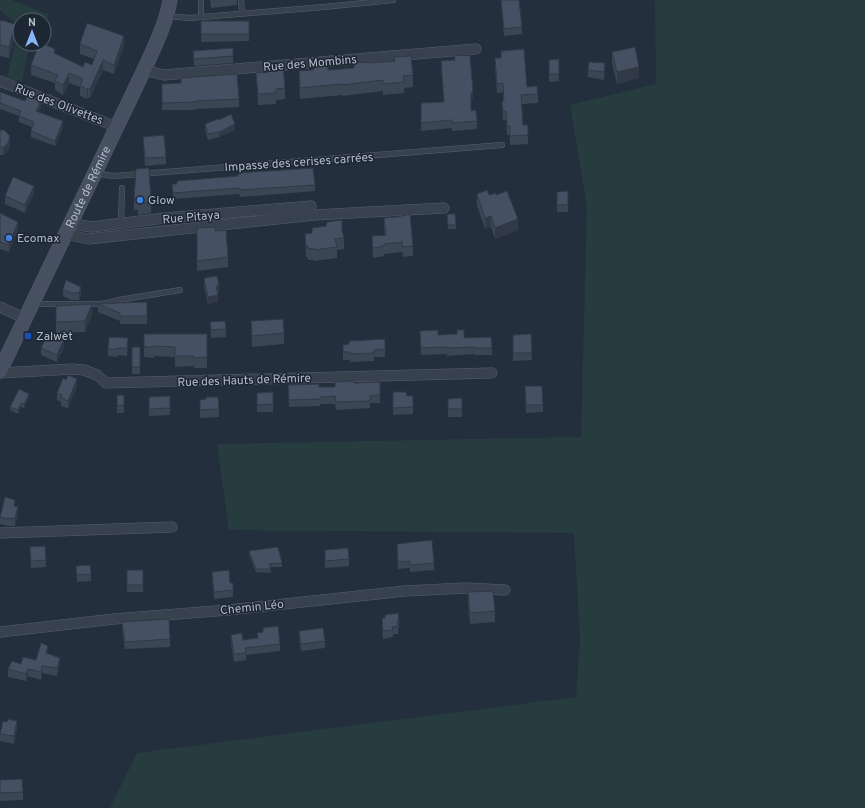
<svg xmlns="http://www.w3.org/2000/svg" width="865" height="808" font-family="Overpass,sans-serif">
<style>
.green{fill:#263c3f}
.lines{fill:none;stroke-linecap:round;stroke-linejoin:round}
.lane-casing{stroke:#565f6c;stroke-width:6}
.street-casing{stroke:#565f6c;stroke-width:11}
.secondary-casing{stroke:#565f6c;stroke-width:15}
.lane{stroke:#38414e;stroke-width:5}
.street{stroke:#38414e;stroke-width:10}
.secondary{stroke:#465061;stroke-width:14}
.wall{fill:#3b4654}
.shaded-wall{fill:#303945}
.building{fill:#455162;stroke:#303945}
.shop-dot{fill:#3f7fe0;stroke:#1d2633;stroke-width:1.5}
.transit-dot{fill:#1a4fb4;stroke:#1d2633;stroke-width:1.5}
.labels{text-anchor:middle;stroke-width:3;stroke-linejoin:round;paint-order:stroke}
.street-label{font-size:12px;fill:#b4bcc9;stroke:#1d2633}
.poi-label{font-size:12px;fill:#b4bcc9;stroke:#1d2633;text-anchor:start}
</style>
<rect width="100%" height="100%" fill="#242f3e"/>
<g class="green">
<polygon points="0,0 12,0 48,14 46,40 44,40 44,20 20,20 20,44 36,44 29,47 22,82 7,78 19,26 0,10"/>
<polygon points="655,0 865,0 865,808 110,808 137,753 576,697 580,640 574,533 229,530 217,444 581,437 587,206 570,105 656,84"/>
</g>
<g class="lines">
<defs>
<g id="lane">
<polyline points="201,0 201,17"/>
<polyline points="241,0 242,14"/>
<polyline points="167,16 190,18 324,7 393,0"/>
<polyline points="97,171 105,175 115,176 502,145"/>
<polyline points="121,224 122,188"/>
<polyline points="33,304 99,304 108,303 119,300 180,290"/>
</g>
<g id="street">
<polyline points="144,70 164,75 476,49"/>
<polyline points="0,81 117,127"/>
<polyline points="71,222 80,225 91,227 165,218 311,206"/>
<polyline points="65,234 88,239 314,215 444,208"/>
<polyline points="0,307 26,319"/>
<polyline points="0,373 72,369 84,370 97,375 106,383 492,373"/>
<polyline points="0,533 172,527"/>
<polyline points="0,632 114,619 228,610 405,591 465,588 505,590"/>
</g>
<g id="secondary">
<path id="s1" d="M 0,371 L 144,70 C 154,48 166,24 170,0"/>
</g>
</defs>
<use href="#lane" class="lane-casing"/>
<use href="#street" class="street-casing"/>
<use href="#secondary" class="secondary-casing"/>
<use href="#lane" class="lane"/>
<use href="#street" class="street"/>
<use href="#secondary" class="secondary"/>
</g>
<g class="wall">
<polygon points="210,0 237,0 237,5 211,8"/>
<polygon points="501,0 519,0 522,27 522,34 504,36"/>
<polygon points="0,20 15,35 9,58 0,56"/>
<polygon points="201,21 249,21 249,41 201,42"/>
<polygon points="80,44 124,46 114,74 103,70 90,98 88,97 87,99 80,96 80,87 69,83 63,95 55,90 55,83 31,75 31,65 55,53 83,67 92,65 94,59 80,54"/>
<polygon points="233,48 233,63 194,66 193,51"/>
<polygon points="501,51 527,87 538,94 538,103 522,104 523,125 528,125 528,144 510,145 510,135 507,135 506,120 503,121 502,101 503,101 503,92 497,93 495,68 495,58 501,58"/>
<polygon points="612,52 639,78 617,84 612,63"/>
<polygon points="394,57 413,75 413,87 404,88 404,93 383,95 383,91 342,96 342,95 300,99 299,83 299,71 313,70 313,66 328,70 354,68 371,63 394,61"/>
<polygon points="559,59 559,81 549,82 549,60"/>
<polygon points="441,61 473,99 471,100 471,111 477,121 477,129 452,131 452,128 421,131 421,103 444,102"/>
<polygon points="268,66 285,88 285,99 276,100 276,104 258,105 256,73 268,72"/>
<polygon points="588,70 605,70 604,80 588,77"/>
<polygon points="162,84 239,99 239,107 195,109 195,110 162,110"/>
<polygon points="0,92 41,107 38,112 63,127 55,146 31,137 31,131 32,127 19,122 19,116 0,109"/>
<polygon points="219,120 235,130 219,137 208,140 205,130 205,124"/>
<polygon points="0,130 10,144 8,151 3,155 0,155"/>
<polygon points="143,137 166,157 166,164 145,166"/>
<polygon points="149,168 151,202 151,213 138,215 138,210 134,210 134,199"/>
<polygon points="172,184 315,185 315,191 240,197 239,194 173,199"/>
<polygon points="568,191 568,212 557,212 557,192"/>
<polygon points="34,193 25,213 5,204 5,196"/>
<polygon points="477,194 496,195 518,230 495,239 491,227 485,229 477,205"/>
<polygon points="0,213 18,229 9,252 0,249"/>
<polygon points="455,214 456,229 448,229 447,218"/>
<polygon points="384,218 413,246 413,256 403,257 402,252 384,254 384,256 373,258 372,236 385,235 384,228"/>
<polygon points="312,228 342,230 344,238 344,249 337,250 337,258 314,261 314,260 308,260 308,257 306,257 305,234 312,233"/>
<polygon points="215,231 228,257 228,267 197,271 197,239"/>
<polygon points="204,278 219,293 218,293 218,302 208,304 204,286"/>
<polygon points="66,280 81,295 79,300 71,300 63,296 63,289"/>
<polygon points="147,302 147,324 120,324 120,321 98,312 98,304"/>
<polygon points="56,306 92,315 85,332 56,333"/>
<polygon points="251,321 284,333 284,344 252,347"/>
<polygon points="210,322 226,329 226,337 211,338"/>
<polygon points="420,331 438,335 464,338 491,337 492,355 474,355 474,354 447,356 447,354 421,355"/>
<polygon points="207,334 207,368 194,368 194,366 175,367 175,357 154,356 154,358 144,357 144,347"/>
<polygon points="531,334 532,360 513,361 513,335"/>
<polygon points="385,339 385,357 374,357 374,361 350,362 350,360 343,360 343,345 349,344"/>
<polygon points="128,345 127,356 118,355 118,357 108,356 108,349"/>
<polygon points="64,347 57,362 41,355 41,348"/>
<rect x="132" y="347" width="8" height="27"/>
<polygon points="354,383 380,395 380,403 370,403 370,408 336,410 335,404 320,404 320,406 289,407 288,385 319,387 335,387"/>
<polygon points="77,386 68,408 61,406 61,402 57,400 57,393"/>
<polygon points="525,386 543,405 543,412 526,413"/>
<polygon points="393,392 407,396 413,396 413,414 393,415"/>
<polygon points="257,393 273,404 273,412 257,412"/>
<rect x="117" y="395" width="7" height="18"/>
<polygon points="170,396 170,415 149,416 149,397"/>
<polygon points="29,397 24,408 21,407 18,414 10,410 10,407"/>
<polygon points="462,398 462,417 448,417 448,399"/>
<polygon points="200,400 219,409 219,417 200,418"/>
<polygon points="15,507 18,515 15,526 8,526 0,524 0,517"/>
<polygon points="397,544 434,563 434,570 410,572 410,568 398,569"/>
<polygon points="30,547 46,560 46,567 31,568"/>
<polygon points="325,550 349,559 349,566 325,568"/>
<polygon points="249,551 282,563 282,567 270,567 271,573 256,572 249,555"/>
<polygon points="76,566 91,574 91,581 77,582"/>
<rect x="127" y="570" width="16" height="22"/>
<polygon points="212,572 230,583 233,590 233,597 214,599 212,580"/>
<polygon points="468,592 495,611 495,622 470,624 468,604"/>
<polygon points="382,618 399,621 399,628 398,628 398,634 393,634 393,637 383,639 382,625"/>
<polygon points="122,622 170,639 170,647 125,649 122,629"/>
<polygon points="263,628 280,644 280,651 246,655 246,660 234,662 231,643 231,635 243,640 257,638 257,633 263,633"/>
<polygon points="299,631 325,641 325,648 301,651 299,638"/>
<polygon points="48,654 60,665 57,676 42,673 41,680 28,676 26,681 8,677 8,669 21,664 36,660"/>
<polygon points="17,729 14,744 0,741 0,734"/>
<polygon points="0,780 23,792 23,800 0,801"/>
</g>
<g class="shaded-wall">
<polygon points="15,24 15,35 9,58 9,47"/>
<polygon points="124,36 124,46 114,74 114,65"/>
<polygon points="103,60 103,70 90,98 90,89"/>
<polygon points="605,63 605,70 604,80 604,72"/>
<polygon points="639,67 639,78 617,84 617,72"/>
<polygon points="69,73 69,83 63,95 63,85"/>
<polygon points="88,88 88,97 87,99 87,89"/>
<polygon points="473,91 473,99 471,100 471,93"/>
<polygon points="41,101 41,107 36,117 36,111"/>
<polygon points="63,121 63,127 55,146 55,141"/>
<polygon points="235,124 235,130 219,137 219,132"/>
<polygon points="10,136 10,144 8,151 3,155 3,148"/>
<polygon points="34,186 34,193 25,213 25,205"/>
<polygon points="491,216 491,227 485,229 485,218"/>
<polygon points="518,219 518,230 495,239 495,228"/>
<polygon points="18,222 18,229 9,252 9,245"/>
<polygon points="219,285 219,293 216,294 216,286"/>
<polygon points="81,287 81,295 79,300 79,293"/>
<polygon points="218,295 218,302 208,304 208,297"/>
<polygon points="92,304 92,315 85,332 85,321"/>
<polygon points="64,339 64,347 57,362 57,355"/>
<polygon points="77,379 77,386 68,408 68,401"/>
<polygon points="29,394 29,397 24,408 24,404"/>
<polygon points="21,403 21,407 18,414 18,410"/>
<polygon points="18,507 18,515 15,526 15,518"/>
<polygon points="48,646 48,653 46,661 46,653"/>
<polygon points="60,658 60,665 57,676 57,668"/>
<polygon points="42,666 42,673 41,680 41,672"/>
<polygon points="28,669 28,676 26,681 26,674"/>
<polygon points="17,721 17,729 14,744 14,736"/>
</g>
<g class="building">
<polygon points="501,0 519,0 522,27 504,29"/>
<polygon points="0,20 15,24 9,47 0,45"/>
<rect x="201" y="21" width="48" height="13"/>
<polygon points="87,23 124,36 114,65 103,60 90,89 88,88 87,89 80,86 83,79 69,73 63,85 55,81 58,75 31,65 39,44 44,44 55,49 54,53 83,67 85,62 92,65 97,51 80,44"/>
<polygon points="635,47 639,67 617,72 612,52"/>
<polygon points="233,48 233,56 194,59 193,51"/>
<polygon points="524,49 527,87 537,86 538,94 521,95 523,125 528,125 528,135 510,136 510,126 507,126 506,111 503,112 502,101 504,101 503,83 497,84 495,58 501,58 501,51"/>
<polygon points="470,55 473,91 471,93 471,111 476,110 477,121 452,123 452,120 421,123 421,103 444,102 441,61 455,60 454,56"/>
<polygon points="411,56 413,75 403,76 404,82 383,84 383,80 342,85 342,84 300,88 299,71 313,70 313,66 328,65 328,70 354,68 354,63 371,62 371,63 395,61 394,57"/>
<polygon points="559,59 559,74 549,74 549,60"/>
<polygon points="589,62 605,63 604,72 588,70"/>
<polygon points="283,65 285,88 276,89 276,93 258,94 256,73 268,72 268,66"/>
<polygon points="237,74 239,99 195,101 195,102 162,103 162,84 181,83 181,78"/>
<polygon points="0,92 25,101 27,96 41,101 36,111 63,121 55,141 31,131 34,122 19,116 21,111 0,103"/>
<polygon points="231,114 235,124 219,132 208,134 205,124 218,119 219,120"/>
<polygon points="0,130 4,130 10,136 8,143 3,148 0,147"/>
<polygon points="164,135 166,157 145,158 143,137"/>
<polygon points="149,168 151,202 138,204 138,199 134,199 136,169"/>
<polygon points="313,168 315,185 240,190 239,188 173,193 172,184 177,184 177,181 238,176 238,173"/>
<polygon points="13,177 34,186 25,205 5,196"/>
<polygon points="487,190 489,195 496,193 496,195 507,191 518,219 495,228 491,216 485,218 477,194"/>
<polygon points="568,191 568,205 557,205 557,192"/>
<polygon points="0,213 18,222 9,245 0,242"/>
<polygon points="410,214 413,246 403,247 402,242 384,244 384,246 373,248 372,236 386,235 384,218 397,217"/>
<polygon points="447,214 455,214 456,225 448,225"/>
<polygon points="342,220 342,230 344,238 335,239 337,247 314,250 314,248 308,249 308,246 306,246 305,234 312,233 312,228 326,226 327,222"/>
<polygon points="215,227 215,231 226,230 228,257 197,261 197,228"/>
<polygon points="217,276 219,285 216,286 218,295 208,297 204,278"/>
<polygon points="66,280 81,287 79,293 71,293 63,289"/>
<polygon points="147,302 147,316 120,316 120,313 98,304 120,303"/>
<polygon points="92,304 85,321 56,322 56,306"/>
<polygon points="283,319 284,333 252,336 251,321"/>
<polygon points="225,321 226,329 211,330 210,322"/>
<polygon points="438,330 438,335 457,334 457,330 464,330 464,338 491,337 492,348 474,348 474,347 447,348 447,347 421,348 420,331"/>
<polygon points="48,333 64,339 57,355 41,348"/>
<polygon points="144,334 207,334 207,357 194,358 194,356 175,356 175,347 154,346 154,347 144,347"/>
<polygon points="531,334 532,353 513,353 513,335"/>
<polygon points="109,337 128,338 127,348 118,348 118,349 108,349"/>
<polygon points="385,339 385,349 374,350 374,353 350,354 350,352 343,352 343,345 349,344 349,341"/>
<rect x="132" y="347" width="8" height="20"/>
<polygon points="68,375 77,379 68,401 61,398 62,395 57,393 63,378 66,380"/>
<polygon points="354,381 354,383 380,382 380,395 370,396 370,401 336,402 335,396 320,397 320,399 289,400 288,385 319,384 319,387 335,387 335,382"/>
<polygon points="525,386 542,386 543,405 526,405"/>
<polygon points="19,389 29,394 24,404 21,403 18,410 10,407"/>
<polygon points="273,392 273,404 257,405 257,393"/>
<polygon points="393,392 406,392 407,396 413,396 413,407 393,408"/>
<polygon points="117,395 124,395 124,405 117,406"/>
<polygon points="170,396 170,408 149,409 149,397"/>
<polygon points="206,397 218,397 219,409 200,410 200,400 206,399"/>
<polygon points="462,398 462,409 448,409 448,399"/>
<polygon points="5,497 15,500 14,506 18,507 15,518 8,519 0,517"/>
<polygon points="432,540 434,563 410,565 410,561 398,562 397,544"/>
<polygon points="45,546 46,560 31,561 30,547"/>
<polygon points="278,547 282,563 269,564 271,569 256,569 249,551"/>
<polygon points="348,548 349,559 325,561 325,550"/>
<polygon points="90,565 91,574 77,575 76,566"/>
<rect x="127" y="570" width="16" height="15"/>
<polygon points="229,570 230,583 233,583 233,590 214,592 212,572"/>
<polygon points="493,591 495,611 470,613 468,592"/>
<polygon points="398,613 399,621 397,621 398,626 392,627 393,630 383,631 382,618 385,618 385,615"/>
<polygon points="169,619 170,639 125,642 122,622"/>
<polygon points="278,626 280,644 245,648 246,653 234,654 231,635 242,633 243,640 258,638 257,633 263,632 263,628"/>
<polygon points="323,628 325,641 301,644 299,631"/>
<polygon points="41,643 48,646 46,653 60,658 57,668 42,666 41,672 28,669 26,674 8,669 12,661 21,664 23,657 36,660"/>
<polygon points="8,719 17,721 14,736 0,734 3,721 7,722"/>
<polygon points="22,779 23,792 0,793 0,780"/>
</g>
<g class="shop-dot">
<circle cx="140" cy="200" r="4"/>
<circle cx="9" cy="238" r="4"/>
</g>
<rect class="transit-dot" x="24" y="332" width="8" height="8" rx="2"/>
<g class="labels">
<g class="street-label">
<text transform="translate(310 63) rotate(-5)" y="4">Rue des Mombins</text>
<text transform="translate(59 104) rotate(21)" y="4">Rue des Olivettes</text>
<text transform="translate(299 162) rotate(-4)" y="4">Impasse des cerises carrées</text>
<text dy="4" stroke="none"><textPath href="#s1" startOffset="204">Route de Rémire</textPath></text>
<text transform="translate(191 217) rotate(-5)" y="4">Rue Pitaya</text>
<text transform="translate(244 380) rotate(-2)" y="4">Rue des Hauts de Rémire</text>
<text transform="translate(252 607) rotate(-6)" y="4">Chemin Léo</text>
</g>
<g class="poi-label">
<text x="148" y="204">Glow</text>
<text x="17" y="242">Ecomax</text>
<text x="36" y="340">Zalwèt</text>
</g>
</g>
<g transform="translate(32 32)"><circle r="19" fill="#1d2633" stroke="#59626f"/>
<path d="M0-3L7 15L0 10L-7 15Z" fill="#8ab4f8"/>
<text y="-6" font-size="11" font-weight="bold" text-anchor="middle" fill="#b4bcc9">N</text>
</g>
</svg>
